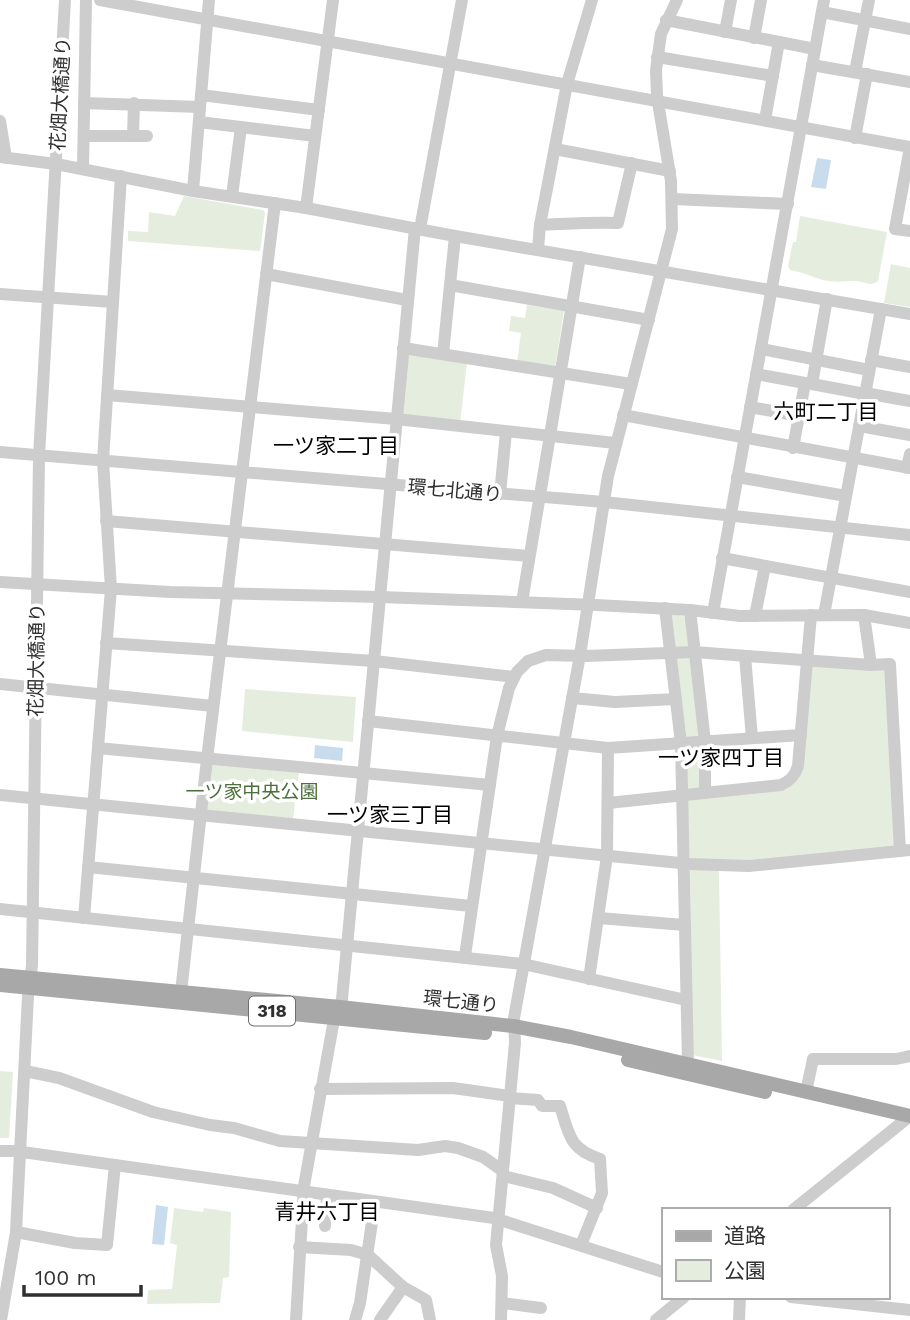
<svg xmlns="http://www.w3.org/2000/svg" width="910" height="1320" font-family="'Work Sans','Noto Sans JP',sans-serif">
<style>
.green{fill:#e5eede}
.water{fill:#c9dcee}
.lines{fill:none;stroke-linecap:round;stroke-linejoin:round}
.minor{stroke:#cdcdcd;stroke-width:12}
.major{stroke:#a8a8a8;stroke-width:14}
.labels{text-anchor:middle;stroke-width:7;stroke-linejoin:round;paint-order:stroke}
.shield{fill:#fff;stroke:#6e6e6e;stroke-width:2}
.shield-label{font-size:18px;font-weight:bold;fill:#303030}
.street-label{font-size:19px;fill:#303030;stroke:#fff}
.park-label{font-size:19px;fill:#4d6f3b;stroke:#fff}
.neighbourhood-label{font-size:21px;fill:#000;stroke:#fff}
</style>
<rect width="100%" height="100%" fill="#fff"/>
<g class="green">
<polygon points="184,196 263,210 265,213 260,251 128,241 128,231 148,232 149,212 175,216"/>
<path d="M 800,216 L 887,232 L 878,281 C 870,287 866,282 857,281 C 846,281 834,283 823,280 C 812,277 803,272 790,270 L 788,266 L 793,242 L 796,242 Z"/>
<polygon points="891,264 910,268 910,307 884,303"/>
<polygon points="527,305 564,311 555,368 517,362 521,333 509,331 511,316 525,318"/>
<polygon points="410,353 467,362 460,424 403,416 407,355"/>
<polygon points="673,614 687,617 691,647 674,649 671,617"/>
<polygon points="689,655 701,736 687,740 675,658"/>
<polygon points="811,666 888,670 897,849 750,864 690,861 685,803 689,798 797,781"/>
<polygon points="245,689 356,697 353,742 242,731"/>
<polygon points="699,745 703,789 685,790 685,749"/>
<polygon points="211,763 299,773 293,819 207,810"/>
<polygon points="690,867 719,869 722,1061 692,1055"/>
<polygon points="0,1071 13,1072 9,1138 0,1138"/>
<polygon points="174,1208 203,1212 204,1208 231,1212 229,1277 223,1278 220,1303 147,1304 148,1290 172,1289 177,1245 170,1243"/>
</g>
<g class="water">
<polygon points="817,158 831,160 826,189 811,187"/>
<polygon points="315,745 343,748 342,761 314,758"/>
<polygon points="156,1205 168,1207 164,1245 152,1244"/>
</g>
<g class="lines">
<g class="minor">
<polyline points="100,0 910,147 895,229 910,231"/>
<polyline points="822,12 910,29"/>
<polyline points="666,20 815,49"/>
<polyline points="725,32 731,0"/>
<polyline points="754,38 761,0"/>
<polyline points="657,57 773,76"/>
<polyline points="812,65 910,82"/>
<polyline points="855,72 869,0"/>
<polyline points="201,95 319,110"/>
<polyline points="84,103 200,107"/>
<polyline points="765,120 779,42"/>
<polyline points="0,121 6,158"/>
<polyline points="199,122 315,136"/>
<polyline points="84,136 147,136"/>
<polyline points="133,136 134,103"/>
<polyline points="855,138 867,74"/>
<polyline points="555,149 670,171"/>
<polyline points="0,157 56,164 193,191 306,208 455,236 910,314"/>
<polyline points="83,169 86,0"/>
<polyline points="193,191 209,0"/>
<polyline points="232,196 241,127"/>
<polyline points="673,199 788,204"/>
<polyline points="306,208 333,0"/>
<path d="M 540,225 C 566,224 591,222 618,223 L 632,163"/>
<polyline points="420,229 462,0"/>
<polyline points="538,249 540,225 567,84 592,0"/>
<polyline points="266,274 407,300"/>
<polyline points="450,285 649,320"/>
<polyline points="0,294 113,302"/>
<polyline points="827,299 812,384 865,394"/>
<polyline points="403,348 631,384"/>
<polyline points="761,349 869,370"/>
<polyline points="443,354 455,236"/>
<polyline points="871,360 910,367"/>
<polyline points="756,374 805,383 793,448"/>
<polyline points="865,393 910,401"/>
<polyline points="107,395 396,419 615,443"/>
<polyline points="750,407 799,416"/>
<polyline points="623,415 910,468"/>
<polyline points="859,426 910,435"/>
<polyline points="0,452 604,502 910,535"/>
<polyline points="907,468 910,454"/>
<polyline points="737,477 846,496"/>
<polyline points="500,494 506,432"/>
<polyline points="106,521 529,556"/>
<polyline points="722,558 910,592"/>
<polyline points="0,582 170,592 380,597 596,605 690,610 740,616 864,615 910,623"/>
<polyline points="522,602 580,257"/>
<polyline points="665,608 681,743 688,1064"/>
<polyline points="690,610 705,742 705,793"/>
<polyline points="713,613 824,0"/>
<polyline points="824,615 881,309"/>
<polyline points="864,615 871,665"/>
<polyline points="755,616 765,566"/>
<polyline points="106,643 374,661 514,677"/>
<polyline points="745,656 752,738"/>
<polyline points="0,684 213,706"/>
<polyline points="572,698 615,702 676,699"/>
<polyline points="368,721 608,748 801,735"/>
<polyline points="98,748 490,785"/>
<polyline points="0,795 690,864 749,866 910,850"/>
<path d="M 608,803 L 781,785 C 790,781 795,776 798,766 L 811,615"/>
<polyline points="88,867 471,906"/>
<polyline points="0,909 523,964 686,1000"/>
<polyline points="84,918 111,589 103,461 121,176"/>
<polyline points="599,918 684,925"/>
<polyline points="465,956 497,736 509,688 517,672 528,661 546,655 585,656 694,652 871,665 890,664 900,851"/>
<polyline points="589,979 607,856 608,748"/>
<polyline points="181,992 207,759 275,203"/>
<polyline points="25,1071 59,1078 153,1112 210,1125 234,1128 280,1141 418,1150 445,1146 458,1148 483,1157 503,1171"/>
<polyline points="320,1089 453,1088 510,1096"/>
<polyline points="806,1092 813,1059 896,1059 910,1056"/>
<path d="M 510,1098 L 538,1100 L 542,1106 L 560,1106 C 569,1134 569,1149 600,1159 L 602,1193 L 581,1245"/>
<polyline points="0,1151 15,1151 494,1218 663,1272"/>
<polyline points="503,1176 553,1188 597,1208"/>
<polyline points="793,1210 910,1116"/>
<polyline points="325,1226 327,1196"/>
<polyline points="16,1232 75,1243 107,1245 115,1165"/>
<polyline points="299,1247 351,1250 368,1255 403,1287 426,1300 430,1320"/>
<polyline points="791,1297 910,1310"/>
<polyline points="502,1303 541,1308"/>
<polyline points="1,1320 16,1232 28,996 32,965 39,456 65,0"/>
<polyline points="296,1320 304,1186 333,1025 342,999 415,228"/>
<polyline points="355,1320 360,1303 375,1202"/>
<polyline points="380,1320 403,1287"/>
<polyline points="501,1320 502,1276 496,1245 515,1043 514,1018 580,655 608,476 672,229 671,181 657,96 656,70 661,34 677,0"/>
<polyline points="656,1320 684,1297"/>
<polyline points="739,1320 740,1297"/>
</g>
<g class="major">
<polyline points="0,975 340,1007 513,1026 571,1037 910,1116"/>
<polyline points="0,985 485,1033"/>
<polyline points="628,1060 765,1092"/>
</g>
</g>
<g class="labels">
<rect class="shield" x="249" y="996.5" width="46" height="29" rx="5"/>
<g class="shield-label">
<text x="272" y="1017">318</text>
</g>
<g class="street-label">
<text transform="translate(60 94) rotate(-87)" y="7">花畑大橋通り</text>
<text transform="translate(455 490) rotate(5)" y="7">環七北通り</text>
<text transform="translate(36 660) rotate(-89)" y="7">花畑大橋通り</text>
<text transform="translate(461 1001) rotate(6)" y="7">環七通り</text>
</g>
<g class="park-label">
<text x="252" y="798">一ツ家中央公園</text>
</g>
<g class="neighbourhood-label">
<text x="826" y="419">六町二丁目</text>
<text x="336" y="453">一ツ家二丁目</text>
<text x="721" y="765">一ツ家四丁目</text>
<text x="390" y="822">一ツ家三丁目</text>
<text x="327" y="1219">青井六丁目</text>
</g>
</g>
<rect x="662" y="1208" width="228" height="91" fill="#ffffff" stroke="#acacac" stroke-width="2"/>
<rect x="676" y="1231" width="35" height="10" fill="#a8a8a8" stroke="#acacac" stroke-width="2"/>
<text x="724" y="1243" font-size="21" fill="#303030">道路</text>
<rect x="676" y="1260" width="35" height="21" fill="#e5eede" stroke="#acacac" stroke-width="2"/>
<text x="724" y="1278" font-size="21" fill="#303030">公園</text>
<path d="M24 1285v10h117v-10" fill="none" stroke="#303030" stroke-width="3.5"/>
<text x="35" y="1285" font-size="21" fill="#303030" stroke="#ffffff" stroke-width="5" paint-order="stroke">100 m</text>
</svg>
